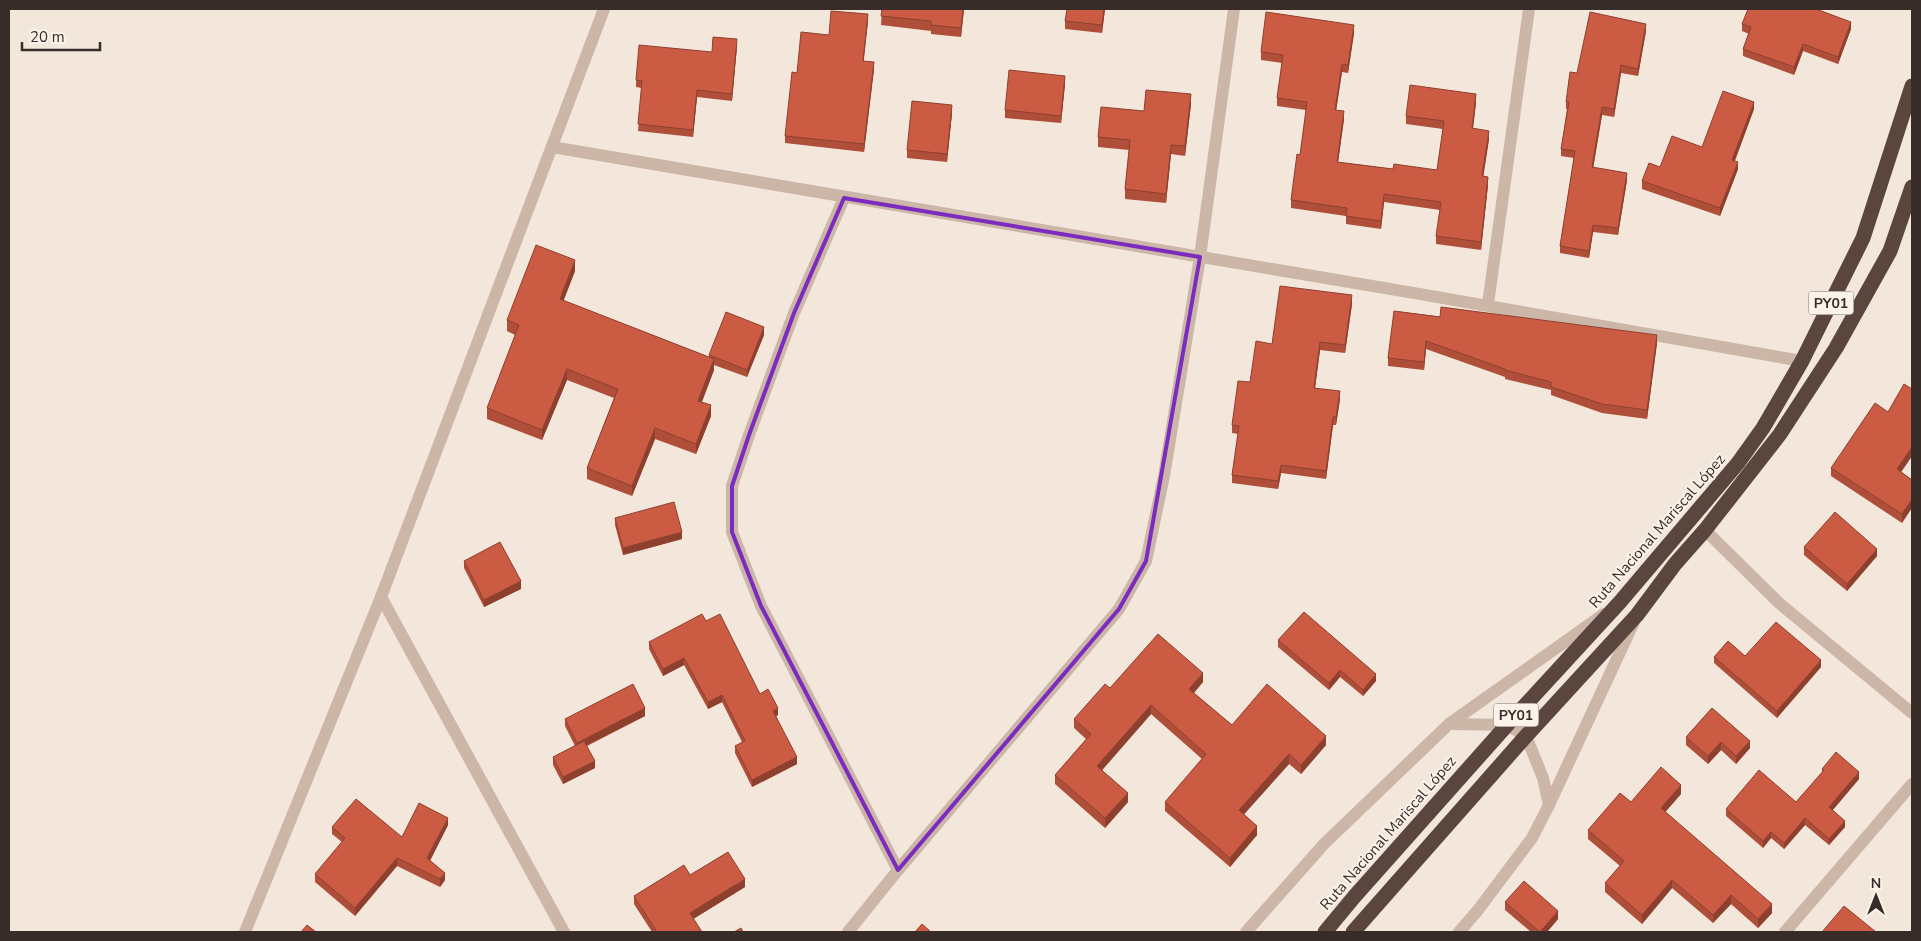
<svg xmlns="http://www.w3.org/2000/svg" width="1921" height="941" font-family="'Nunito Sans',sans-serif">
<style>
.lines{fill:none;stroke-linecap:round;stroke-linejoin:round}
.street{stroke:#ccb6a7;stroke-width:12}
.highway{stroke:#5a463f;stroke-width:15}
.wall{fill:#af4f3a}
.shaded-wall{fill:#8e402f}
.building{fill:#cb5c43;stroke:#8e402f}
.marked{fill:none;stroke:#7b2cbf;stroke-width:4;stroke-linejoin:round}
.labels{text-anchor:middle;stroke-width:4;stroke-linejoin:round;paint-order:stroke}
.shield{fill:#fbf2e9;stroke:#726762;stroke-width:1}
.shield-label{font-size:14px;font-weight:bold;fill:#382c28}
.street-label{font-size:15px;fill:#382c28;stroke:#fbf2e9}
</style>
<rect width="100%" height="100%" fill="#f3e7dc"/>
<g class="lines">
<g class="street">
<path d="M 552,147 C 969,219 1386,286 1802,361"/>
<polyline points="844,198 794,313 749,435 732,486 732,532 761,606 898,870 1119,609 1146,561 1164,476 1200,257 1234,9"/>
<polyline points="1488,304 1529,9"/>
<polyline points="1705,530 1779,603 1912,713"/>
<polyline points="381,597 564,932"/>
<polyline points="1449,724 1507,725 1526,736 1543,778 1549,805"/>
<polyline points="245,932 381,597 604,9"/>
<polyline points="848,932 898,870"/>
<polyline points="1246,932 1324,844 1449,724 1604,614"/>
<polyline points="1459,932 1478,910 1532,838 1549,805 1634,622"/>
<polyline points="1785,932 1912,784"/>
</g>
<g class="highway">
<polyline points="1325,932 1354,897 1507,725 1620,602 1738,463 1763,428 1802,361 1863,238 1912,86"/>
<polyline points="1353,932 1526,736 1637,615 1675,564 1705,530 1780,434 1836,348 1890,251 1912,187"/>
</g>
</g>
<g class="wall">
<polygon points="882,9 964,9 961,37 931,34 931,31 881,25"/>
<polygon points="1105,9 1102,33 1065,29 1065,21"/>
<polygon points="868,21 863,61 874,69 864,152 785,143 785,136 797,73 829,35"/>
<polygon points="1742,24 1851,29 1838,64 1803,51 1794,75 1743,56 1743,49 1749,34 1742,31"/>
<polygon points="1646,31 1638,76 1621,73 1614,117 1602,115 1593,168 1627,180 1618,235 1593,232 1589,258 1560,253 1560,246 1574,158 1561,156 1561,149 1567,109 1566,109 1566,102 1577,73"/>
<polygon points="1354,33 1348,73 1342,72 1336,110 1344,119 1338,162 1393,169 1437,170 1443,129 1406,124 1406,116 1476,103 1473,128 1489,139 1483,177 1488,185 1481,250 1436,244 1436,236 1440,210 1384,202 1381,229 1346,224 1346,216 1291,208 1291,200 1300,155 1306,110 1277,106 1277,98 1282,63 1261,60 1261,52"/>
<polygon points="737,46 732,101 697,97 693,137 638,131 642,88 636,87 636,80 712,52"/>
<polygon points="1065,84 1061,123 1005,118 1005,110"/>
<polygon points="1191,104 1185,156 1171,154 1166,203 1125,199 1125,189 1129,150 1098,147 1098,137 1144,111"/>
<polygon points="1754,109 1735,161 1738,169 1720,216 1642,189 1642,181 1660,167 1702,147"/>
<polygon points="952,113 947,162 907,158 907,150"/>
<polygon points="575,271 563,301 709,357 709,355 764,335 747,377 714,365 714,370 702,402 711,416 696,454 655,439 632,496 587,479 587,468 614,398 567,380 542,440 487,419 487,408 515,335 507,331 507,320"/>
<polygon points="1352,304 1345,353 1320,350 1315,388 1340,399 1336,425 1333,425 1326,479 1281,473 1278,489 1232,483 1232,475 1238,434 1232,433 1232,425 1250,382 1272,344"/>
<polygon points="1394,311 1657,343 1647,419 1602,413 1551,395 1551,390 1505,379 1505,377 1426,349 1424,370 1388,366 1388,358"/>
<polygon points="1912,389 1912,456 1901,472 1912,480 1902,523 1831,476 1831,468"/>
<polygon points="615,518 682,539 623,555 615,525"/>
<polygon points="1804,547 1877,556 1847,591 1804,555"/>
<polygon points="464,561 521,589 484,607 464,568"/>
<polygon points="706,621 760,694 778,715 776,716 797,764 752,787 735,753 735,746 742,742 722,702 708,709 684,665 663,676 649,649 649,642"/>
<polygon points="1278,640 1376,681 1363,696 1340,677 1329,690 1278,647"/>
<polygon points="1745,656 1821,667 1777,718 1714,663 1714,657"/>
<polygon points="1203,682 1194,693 1232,725 1326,745 1301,774 1289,764 1244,814 1257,835 1230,867 1165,811 1165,802 1202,759 1151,714 1102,770 1128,802 1105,828 1055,784 1055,775 1086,739 1074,728 1074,719 1110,688"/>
<polygon points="1712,708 1750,748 1736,764 1721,750 1708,764 1686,745 1686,737"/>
<polygon points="645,716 587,746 595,768 563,784 553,765 553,757 575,746 565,726 565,719"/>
<polygon points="1822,769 1859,779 1833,810 1845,827 1829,845 1805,825 1784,849 1771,838 1763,848 1726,816 1726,809 1796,802 1822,773"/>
<polygon points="1681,794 1665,812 1772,913 1758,928 1731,904 1713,923 1672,888 1642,924 1605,892 1605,883 1620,866 1588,839 1588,830 1631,802"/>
<polygon points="448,825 430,861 445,880 440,887 397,866 355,916 315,882 315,874 342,842 332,834 332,827 402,837"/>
<polygon points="690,875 745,887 693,919 702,932 652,932 634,904 634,896"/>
<polygon points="1505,902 1558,919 1547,932 1531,932 1505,910"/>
</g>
<g class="shaded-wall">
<polygon points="963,9 964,9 961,37 961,28"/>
<polygon points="1104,9 1105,9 1102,33 1102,25"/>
<polygon points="868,14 868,21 863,68 863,61"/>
<polygon points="1851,22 1851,29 1838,64 1838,57"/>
<polygon points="1646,24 1646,31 1638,76 1638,69"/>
<polygon points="1354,25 1354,33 1348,73 1348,65"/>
<polygon points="737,39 737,46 732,101 732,94"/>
<polygon points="1803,44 1803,51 1794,75 1794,67"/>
<polygon points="874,62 874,69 864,152 864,144"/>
<polygon points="1342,64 1342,72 1335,118 1335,110"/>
<polygon points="1621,65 1621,73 1614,117 1614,109"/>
<polygon points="1065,76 1065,84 1061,123 1061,116"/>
<polygon points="697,90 697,97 693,137 693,130"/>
<polygon points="1191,94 1191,104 1185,156 1185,146"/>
<polygon points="1476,94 1476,103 1472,136 1472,128"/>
<polygon points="1754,102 1754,109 1732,167 1732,160"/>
<polygon points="952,105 952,113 947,162 947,154"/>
<polygon points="1602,107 1602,115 1592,175 1592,167"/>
<polygon points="1344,111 1344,119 1337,170 1337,162"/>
<polygon points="1489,131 1489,139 1482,185 1482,176"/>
<polygon points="1171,145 1171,154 1166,203 1166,194"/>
<polygon points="1738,162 1738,169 1720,216 1720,208"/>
<polygon points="1627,173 1627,180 1618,235 1618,228"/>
<polygon points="1488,177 1488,185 1481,250 1481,242"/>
<polygon points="1384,194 1384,202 1381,229 1381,221"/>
<polygon points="1593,225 1593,232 1589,258 1589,251"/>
<polygon points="575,260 575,271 560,310 560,299"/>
<polygon points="1352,295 1352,304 1345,353 1345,345"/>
<polygon points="764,327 764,335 747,377 747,370"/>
<polygon points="1657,335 1657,343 1647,419 1647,410"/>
<polygon points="1426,341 1426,349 1424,370 1424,362"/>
<polygon points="1320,342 1320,350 1314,396 1314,388"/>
<polygon points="714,359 714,370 698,411 698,401"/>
<polygon points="567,369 567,380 542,440 542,430"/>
<polygon points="1340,391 1340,399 1336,425 1336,417"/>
<polygon points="711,405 711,416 696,454 696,444"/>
<polygon points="1333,417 1333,425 1326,479 1326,471"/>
<polygon points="655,428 655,439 632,496 632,486"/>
<polygon points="1912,447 1912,456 1897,478 1897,469"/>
<polygon points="1281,465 1281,473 1278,489 1278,481"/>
<polygon points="1912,499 1912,508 1902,523 1902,514"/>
<polygon points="682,532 682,539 623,555 623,548"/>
<polygon points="1877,549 1877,556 1847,591 1847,584"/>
<polygon points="521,581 521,589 484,607 484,600"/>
<polygon points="684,658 684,665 663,676 663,669"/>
<polygon points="1821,660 1821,667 1777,718 1777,711"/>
<polygon points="1340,670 1340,677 1329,690 1329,683"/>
<polygon points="1203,673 1203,682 1189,698 1189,689"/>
<polygon points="1376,674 1376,681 1363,696 1363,690"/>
<polygon points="722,695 722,702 708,709 708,702"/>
<polygon points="1151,705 1151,714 1097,776 1097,766"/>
<polygon points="645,708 645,716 577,750 577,743"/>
<polygon points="778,708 778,715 773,718 773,711"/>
<polygon points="1326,736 1326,745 1301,774 1301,765"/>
<polygon points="1750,741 1750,748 1736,764 1736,756"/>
<polygon points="1721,742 1721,750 1708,764 1708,756"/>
<polygon points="1289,754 1289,764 1239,820 1239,810"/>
<polygon points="797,757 797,764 752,787 752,780"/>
<polygon points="595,761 595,768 563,784 563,777"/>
<polygon points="1859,772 1859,779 1829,814 1829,807"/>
<polygon points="1681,785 1681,794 1661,817 1661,808"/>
<polygon points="1128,793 1128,802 1105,828 1105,818"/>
<polygon points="448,818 448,825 427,866 427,858"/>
<polygon points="1805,818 1805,825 1784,849 1784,843"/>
<polygon points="1845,821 1845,827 1829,845 1829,839"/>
<polygon points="1257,826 1257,835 1230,867 1230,858"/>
<polygon points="1771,832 1771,838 1763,848 1763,841"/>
<polygon points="397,858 397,866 355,916 355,908"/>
<polygon points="445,873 445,880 440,887 440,879"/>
<polygon points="745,879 745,887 690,921 690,913"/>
<polygon points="1672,880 1672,888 1642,924 1642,915"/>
<polygon points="1731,895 1731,904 1713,923 1713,915"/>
<polygon points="1772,904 1772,913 1758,928 1758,919"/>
<polygon points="1558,911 1558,919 1547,932 1540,932"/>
</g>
<g class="building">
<polygon points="882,9 963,9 961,28 931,25 931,21 881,16"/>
<polygon points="1067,9 1104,9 1102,25 1065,21"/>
<polygon points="1748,9 1816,9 1851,22 1838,57 1803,44 1794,67 1743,49 1751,27 1742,24"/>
<polygon points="831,11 868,14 863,61 874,62 864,144 785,136 792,72 797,73 801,32 829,35"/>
<polygon points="1266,12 1354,25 1348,65 1342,64 1335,110 1344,111 1337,162 1393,169 1394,164 1437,170 1444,121 1406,116 1410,85 1476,94 1472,128 1489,131 1482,176 1488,177 1481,242 1436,236 1441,202 1384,194 1381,221 1346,216 1347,208 1291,200 1297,154 1300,155 1307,102 1277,98 1283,55 1261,52"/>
<polygon points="1590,12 1646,24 1638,69 1621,65 1614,109 1602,107 1592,167 1627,173 1618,228 1593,225 1589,251 1560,246 1575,151 1561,149 1569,102 1566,102 1570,72 1577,73"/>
<polygon points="713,37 737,39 732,94 697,90 693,130 638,124 642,81 636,80 639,45 712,52"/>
<polygon points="1009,70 1065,76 1061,116 1005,110"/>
<polygon points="1146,90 1191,94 1185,146 1171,145 1166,194 1125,189 1130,140 1098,137 1101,107 1144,111"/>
<polygon points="1723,91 1754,102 1732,160 1738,162 1720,208 1642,181 1649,163 1660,167 1672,136 1702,147"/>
<polygon points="912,101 952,105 947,154 907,150"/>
<polygon points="536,245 575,260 560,299 714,359 698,401 711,405 696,444 655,428 632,486 587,468 618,389 567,369 542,430 487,408 519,325 507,320"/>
<polygon points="1280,286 1352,295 1345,345 1320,342 1314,388 1340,391 1336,417 1333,417 1326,471 1281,465 1278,481 1232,475 1239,426 1232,425 1238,381 1250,382 1256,341 1272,344"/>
<polygon points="1441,307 1657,335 1647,410 1602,404 1551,387 1551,382 1505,370 1505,369 1426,341 1424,362 1388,358 1394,311 1440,317"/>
<polygon points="726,312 764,327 747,370 709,355"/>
<polygon points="1904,384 1912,389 1912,447 1897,469 1912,480 1912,499 1902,514 1831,468 1875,403 1888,412"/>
<polygon points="674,502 682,532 623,548 615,518"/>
<polygon points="1835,512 1877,549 1847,584 1804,547"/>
<polygon points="500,542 521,581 484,600 464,561"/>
<polygon points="1304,612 1376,674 1363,690 1340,670 1329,683 1278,640"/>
<polygon points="702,614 706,621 720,614 760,694 768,689 778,708 773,711 797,757 752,780 735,746 745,741 722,695 708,702 684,658 663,669 649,642"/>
<polygon points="1776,622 1821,660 1777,711 1714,657 1728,641 1745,656"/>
<polygon points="1158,634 1203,673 1189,689 1232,725 1267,684 1326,736 1301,765 1289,754 1239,810 1257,826 1230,858 1165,802 1206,754 1151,705 1097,766 1128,793 1105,818 1055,775 1091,734 1074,719 1105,684 1110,688"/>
<polygon points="633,684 645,708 577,743 565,719"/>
<polygon points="1712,708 1750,741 1736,756 1721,742 1708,756 1686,737"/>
<polygon points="584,741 595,761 563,777 553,757"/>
<polygon points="1836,752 1859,772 1829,807 1845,821 1829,839 1805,818 1784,843 1771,832 1763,841 1726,809 1759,770 1796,802 1824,770 1822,769"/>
<polygon points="1661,767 1681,785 1661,808 1772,904 1758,919 1731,895 1713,915 1672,880 1642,915 1605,883 1624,861 1588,830 1620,793 1631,802"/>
<polygon points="356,799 402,837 419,803 448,818 427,858 445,873 440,879 397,858 355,908 315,874 345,838 332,827"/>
<polygon points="728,852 745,879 690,913 702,932 657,932 634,896 684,865 690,875"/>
<polygon points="1524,881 1558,911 1540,932 1505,902"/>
<polygon points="1844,906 1876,932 1822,932"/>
<polygon points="922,924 931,932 915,932"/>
<polygon points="307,925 316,932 301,932"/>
<polygon points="741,928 743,932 734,932"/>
</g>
<path class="marked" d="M 844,198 L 1200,257 L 1146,561 L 1119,609 L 898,870 L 761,606 L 732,532 L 732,486 L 749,435 L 794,313 Z"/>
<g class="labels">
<g class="shield">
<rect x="1808.5" y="291.5" width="45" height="23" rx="4"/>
<rect x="1493.5" y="703.5" width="45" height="23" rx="4"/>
</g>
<g class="shield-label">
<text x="1831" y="308">PY01</text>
<text x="1516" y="720">PY01</text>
</g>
<g class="street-label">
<text transform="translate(1657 531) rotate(-49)" y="5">Ruta Nacional Mariscal López</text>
<text transform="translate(1388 833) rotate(-49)" y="5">Ruta Nacional Mariscal López</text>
</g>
</g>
<rect width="1921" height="941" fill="none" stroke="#382c28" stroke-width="20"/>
<g transform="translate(1876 896)" stroke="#fbf2e9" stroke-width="4" paint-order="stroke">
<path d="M0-4L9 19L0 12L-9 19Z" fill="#382c28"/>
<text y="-8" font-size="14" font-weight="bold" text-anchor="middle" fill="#382c28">N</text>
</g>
<path d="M22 42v8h78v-8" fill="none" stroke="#382c28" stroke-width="2.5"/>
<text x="30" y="42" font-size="15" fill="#382c28" stroke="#fbf2e9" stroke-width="4" paint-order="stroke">20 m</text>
</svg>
